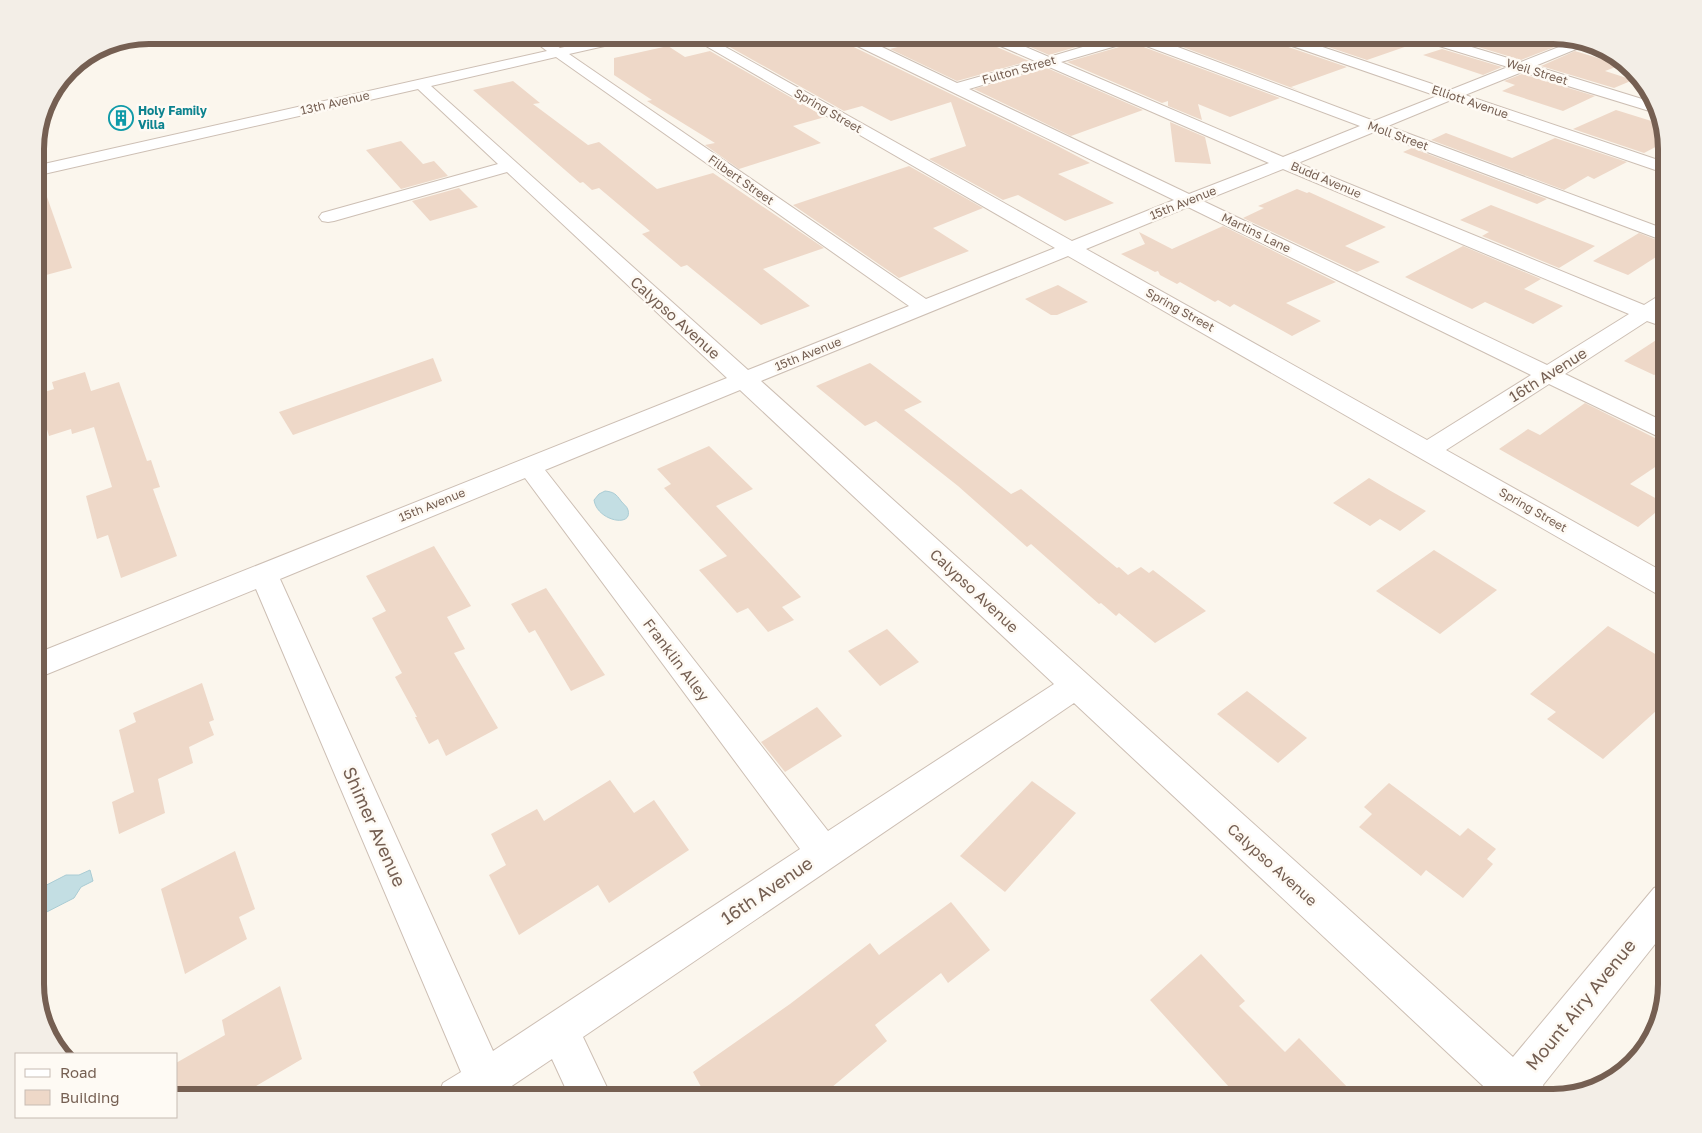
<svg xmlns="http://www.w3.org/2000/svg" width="1702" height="1133" font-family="'Golos Text',sans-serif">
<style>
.water{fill:#c3dee3;stroke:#aaccd4}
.building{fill:#eed8c8}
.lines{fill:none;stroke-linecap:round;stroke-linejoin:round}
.minor-casing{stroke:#cdbfb4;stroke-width:2}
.minor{fill:#fff;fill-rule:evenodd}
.labels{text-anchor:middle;stroke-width:5;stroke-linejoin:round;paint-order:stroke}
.far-street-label{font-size:12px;fill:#755f52;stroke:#fefaf4}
.far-culture-label{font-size:12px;font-weight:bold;fill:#0d838f;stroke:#fefaf4;text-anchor:start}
.street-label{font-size:15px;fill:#755f52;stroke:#fefaf4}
.near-street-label{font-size:18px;fill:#755f52;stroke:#fefaf4}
.rim{fill:none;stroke:#755f52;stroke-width:6}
</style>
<rect width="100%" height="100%" fill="#fbf6ed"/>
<g class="water">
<path d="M 605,491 C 614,492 616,494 621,501 C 623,504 627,506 628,510 C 633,528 597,521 594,500 L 599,494 Z"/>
<polygon points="90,870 93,881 81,887 74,898 35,918 35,891 66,875 79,875"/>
</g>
<g class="building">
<polygon points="772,35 779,35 790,40 813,35 829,35 1052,143 1090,163 1058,174 1114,203 1065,221 1018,195 1003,200 929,159 966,146 951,102 891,121 862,106 844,111 728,46"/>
<polygon points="944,35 978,35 981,40 1029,61 957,81 890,49"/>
<polygon points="1003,35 1116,35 1049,55"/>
<polygon points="1151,35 1265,35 1268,40 1347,67 1291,87 1300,91"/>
<polygon points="1293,35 1409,35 1412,40 1419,42 1367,60"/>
<polygon points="1483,35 1498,39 1520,35 1557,46 1521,60 1462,42"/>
<polygon points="1133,43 1280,98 1230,117 1198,104 1202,120 1168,106 1168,101 1162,103 1067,62"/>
<polygon points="668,46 685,57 710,51 825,117 793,126 821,143 739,169 705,145 715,143 647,101 652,100 614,75 614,58"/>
<polygon points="1442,49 1502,67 1483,75 1423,55"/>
<polygon points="1575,51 1621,65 1605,71 1633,80 1614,88 1541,66"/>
<polygon points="1047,68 1143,110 1071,136 974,89"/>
<polygon points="1522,74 1595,96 1563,111 1502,91 1515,85 1504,81"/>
<polygon points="513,81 540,103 533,104 588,145 599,142 657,189 713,173 824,248 763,269 810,306 761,325 687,265 681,267 642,234 650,231 599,188 592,190 583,182 580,183 473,90"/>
<polygon points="1616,110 1661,124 1665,142 1644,153 1573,129"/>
<polygon points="1170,122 1205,137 1211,164 1175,162"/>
<polygon points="1446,133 1512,158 1555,138 1627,162 1594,179 1588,176 1564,190 1431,140"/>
<polygon points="401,141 423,164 434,161 448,176 401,189 366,150"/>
<polygon points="1412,148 1547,199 1537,204 1403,152"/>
<polygon points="909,166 983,208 933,228 969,251 899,278 793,205"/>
<polygon points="40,177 72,268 35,278 35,178"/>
<polygon points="459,188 478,207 430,221 412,201"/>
<polygon points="1297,189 1307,193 1309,192 1386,227 1345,246 1380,262 1357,272 1243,218 1264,208 1258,206"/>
<polygon points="1491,205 1595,246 1559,268 1482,236 1489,232 1460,220"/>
<polygon points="1223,226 1336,282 1286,303 1321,321 1292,336 1234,304 1230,307 1218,300 1215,302 1180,282 1177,284 1160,275 1158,271 1155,272 1121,254 1145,244 1139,232 1172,249"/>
<polygon points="1639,233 1667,244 1667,250 1628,275 1593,261"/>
<polygon points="1463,246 1541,279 1524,289 1563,306 1533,324 1485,302 1472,309 1405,277"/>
<polygon points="1058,285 1088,302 1057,315 1051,315 1025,299"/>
<polygon points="1667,333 1667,368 1654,375 1624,361"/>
<polygon points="433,358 442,381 293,435 279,412"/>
<polygon points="870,363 922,402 904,410 1011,494 1021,489 1117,568 1119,567 1128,575 1141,567 1149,573 1153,570 1206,611 1155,643 1119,613 1116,616 1101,603 1099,604 1031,544 1027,547 958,486 876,421 865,426 816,386"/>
<polygon points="85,372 91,391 119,382 147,461 151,460 160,487 153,489 177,556 121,578 108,535 97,539 86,496 112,487 94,427 72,434 71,429 49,436 46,426 43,427 35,399 35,395 54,389 52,382"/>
<polygon points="1585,403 1667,444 1667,459 1630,484 1666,504 1638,527 1499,449 1528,429 1540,435"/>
<polygon points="709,446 753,489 716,506 801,597 782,607 794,620 768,632 748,608 737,613 699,570 727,556 664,488 671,484 657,469"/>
<polygon points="1369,478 1389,490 1426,511 1400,531 1380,519 1370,526 1333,503"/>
<polygon points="434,546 471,606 447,617 465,649 454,653 498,728 446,756 438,739 429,744 415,717 417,717 395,677 402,673 372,618 386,611 366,576"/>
<polygon points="1434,550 1497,590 1440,634 1376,591"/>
<polygon points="546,588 605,675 571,691 535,630 529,633 511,604"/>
<polygon points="1608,626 1667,661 1667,701 1603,759 1547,719 1556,712 1530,694"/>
<polygon points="887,629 919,662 880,686 848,651"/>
<polygon points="202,683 214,720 209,722 214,735 189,747 193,763 158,779 165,813 119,834 112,802 134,792 119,730 136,722 133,713"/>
<polygon points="1247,691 1307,738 1278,763 1217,714"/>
<polygon points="817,707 842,736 785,772 761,742"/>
<polygon points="610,780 634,813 654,800 689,850 609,903 598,885 519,935 489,875 506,865 491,834 537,809 544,821"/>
<polygon points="1032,781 1076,813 1005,892 960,856"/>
<polygon points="1389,783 1460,836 1468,828 1496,849 1487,859 1493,864 1463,898 1426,870 1421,876 1359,827 1372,814 1364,807"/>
<polygon points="235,851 255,909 239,917 247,939 185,974 161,889"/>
<polygon points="951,902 990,950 948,983 941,973 875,1025 887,1041 819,1098 707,1098 693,1072 790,1004 870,943 879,955"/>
<polygon points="1201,954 1245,1001 1239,1006 1285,1052 1299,1038 1358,1098 1239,1098 1150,1000"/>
<polygon points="280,986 302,1059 236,1098 179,1098 176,1084 176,1063 225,1035 222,1020"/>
</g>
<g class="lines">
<defs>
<path id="minor" d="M 526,35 L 542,35 L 560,48 L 617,35 L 642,35 L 640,38 L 569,54 L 926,299 L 1055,248 L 687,35 L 704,35 L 1072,241 L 1174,200 L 841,38 L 839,35 L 857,35 L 957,83 L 1035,61 L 982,38 L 980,35 L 998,35 L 1049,57 L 1123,35 L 1146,35 L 1374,121 L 1437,96 L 1269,38 L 1267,35 L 1287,35 L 1450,90 L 1508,67 L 1413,38 L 1411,35 L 1432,35 L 1521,62 L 1574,41 L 1586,45 L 1535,66 L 1655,103 L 1656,113 L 1522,72 L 1465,95 L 1667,163 L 1667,174 L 1451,100 L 1388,126 L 1667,230 L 1667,242 L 1374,132 L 1298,163 L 1644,305 L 1660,295 L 1667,293 L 1667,308 L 1661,312 L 1667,315 L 1667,328 L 1647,321 L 1565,374 L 1667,423 L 1667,439 L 1659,437 L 1549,384 L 1446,450 L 1667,574 L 1667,597 L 1657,594 L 1068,256 L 761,381 L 1513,1057 L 1654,888 L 1667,883 L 1667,929 L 1543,1085 L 1548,1098 L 1496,1098 L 1074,703 L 583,1037 L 612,1098 L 570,1098 L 552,1059 L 494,1098 L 437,1098 L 443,1083 L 461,1072 L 256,589 L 35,679 L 35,654 L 727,378 L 507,172 L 334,221 L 328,222 L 322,221 L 319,217 L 322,213 L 498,164 L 418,89 L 35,176 L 35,166 L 547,51 ZM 1133,41 L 1360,126 L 1283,157 L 1061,62 ZM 556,57 L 909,306 L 748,370 L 431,86 ZM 1047,66 L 1269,163 L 1189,194 L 969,89 ZM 1283,169 L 1629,314 L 1547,365 L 1203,201 ZM 1188,207 L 1531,375 L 1427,440 L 1086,249 ZM 740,390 L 1054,684 L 828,831 L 545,470 ZM 525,478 L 800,849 L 493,1051 L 280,579 Z"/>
</defs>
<use href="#minor" class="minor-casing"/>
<use href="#minor" class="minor"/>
</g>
<defs>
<symbol id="building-ring" viewBox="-11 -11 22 22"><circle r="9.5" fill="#fefaf4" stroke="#0f9aa8" stroke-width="1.5"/><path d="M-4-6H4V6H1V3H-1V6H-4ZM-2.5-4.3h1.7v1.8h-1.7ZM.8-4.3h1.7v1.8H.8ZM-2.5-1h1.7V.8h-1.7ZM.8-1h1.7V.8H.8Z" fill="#0f9aa8"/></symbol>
</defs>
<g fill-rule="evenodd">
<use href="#building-ring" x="107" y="104" width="28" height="28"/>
</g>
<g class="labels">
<g class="far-street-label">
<text transform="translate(1019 70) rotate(-16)" y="4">Fulton Street</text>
<text transform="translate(1537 72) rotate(17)" y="4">Weil Street</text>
<text transform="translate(1470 102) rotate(19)" y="4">Elliott Avenue</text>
<text transform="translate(335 103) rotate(-13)" y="4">13th Avenue</text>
<text transform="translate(828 111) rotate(30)" y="4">Spring Street</text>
<text transform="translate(1398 136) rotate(20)" y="4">Moll Street</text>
<text transform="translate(741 180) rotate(35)" y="4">Filbert Street</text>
<text transform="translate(1326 180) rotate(23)" y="4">Budd Avenue</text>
<text transform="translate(1183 203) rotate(-22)" y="4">15th Avenue</text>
<text transform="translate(1256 233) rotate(26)" y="4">Martins Lane</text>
<text transform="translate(1180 310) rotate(29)" y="4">Spring Street</text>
<text transform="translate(808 354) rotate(-22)" y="4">15th Avenue</text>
<text transform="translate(432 505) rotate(-22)" y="4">15th Avenue</text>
<text transform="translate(1533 510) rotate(30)" y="4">Spring Street</text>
</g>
<g class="far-culture-label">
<text x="138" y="115">Holy Family<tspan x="138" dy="14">Villa</tspan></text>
</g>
<g class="street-label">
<text transform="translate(675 318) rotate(42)" y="5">Calypso Avenue</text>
<text transform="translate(1548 375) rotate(-32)" y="5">16th Avenue</text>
<text transform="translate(974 591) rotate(43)" y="5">Calypso Avenue</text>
<text transform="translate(676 660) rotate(53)" y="5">Franklin Alley</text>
<text transform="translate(1272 865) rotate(42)" y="5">Calypso Avenue</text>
</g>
<g class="near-street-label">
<text transform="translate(374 827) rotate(66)" y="6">Shimer Avenue</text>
<text transform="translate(767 891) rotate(-34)" y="6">16th Avenue</text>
<text transform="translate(1581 1005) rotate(-51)" y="6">Mount Airy Avenue</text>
</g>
</g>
<path d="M0 0H1702V1133H0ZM149 44H1553A105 105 0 0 1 1658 149V984A105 105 0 0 1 1553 1089H149A105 105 0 0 1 44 984V149A105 105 0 0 1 149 44Z" fill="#f3eee7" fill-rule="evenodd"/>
<path class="rim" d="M149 44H1553A105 105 0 0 1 1658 149V984A105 105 0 0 1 1553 1089H149A105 105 0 0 1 44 984V149A105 105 0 0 1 149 44Z"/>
<rect x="15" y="1053" width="162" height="65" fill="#fefaf4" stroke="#c7bcb3"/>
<rect x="25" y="1069" width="25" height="8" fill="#ffffff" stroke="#c7bcb3"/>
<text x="60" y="1078" font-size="15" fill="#755f52">Road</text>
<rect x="25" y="1090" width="25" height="15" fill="#eed8c8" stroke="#c7bcb3"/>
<text x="60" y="1103" font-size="15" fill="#755f52">Building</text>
</svg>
